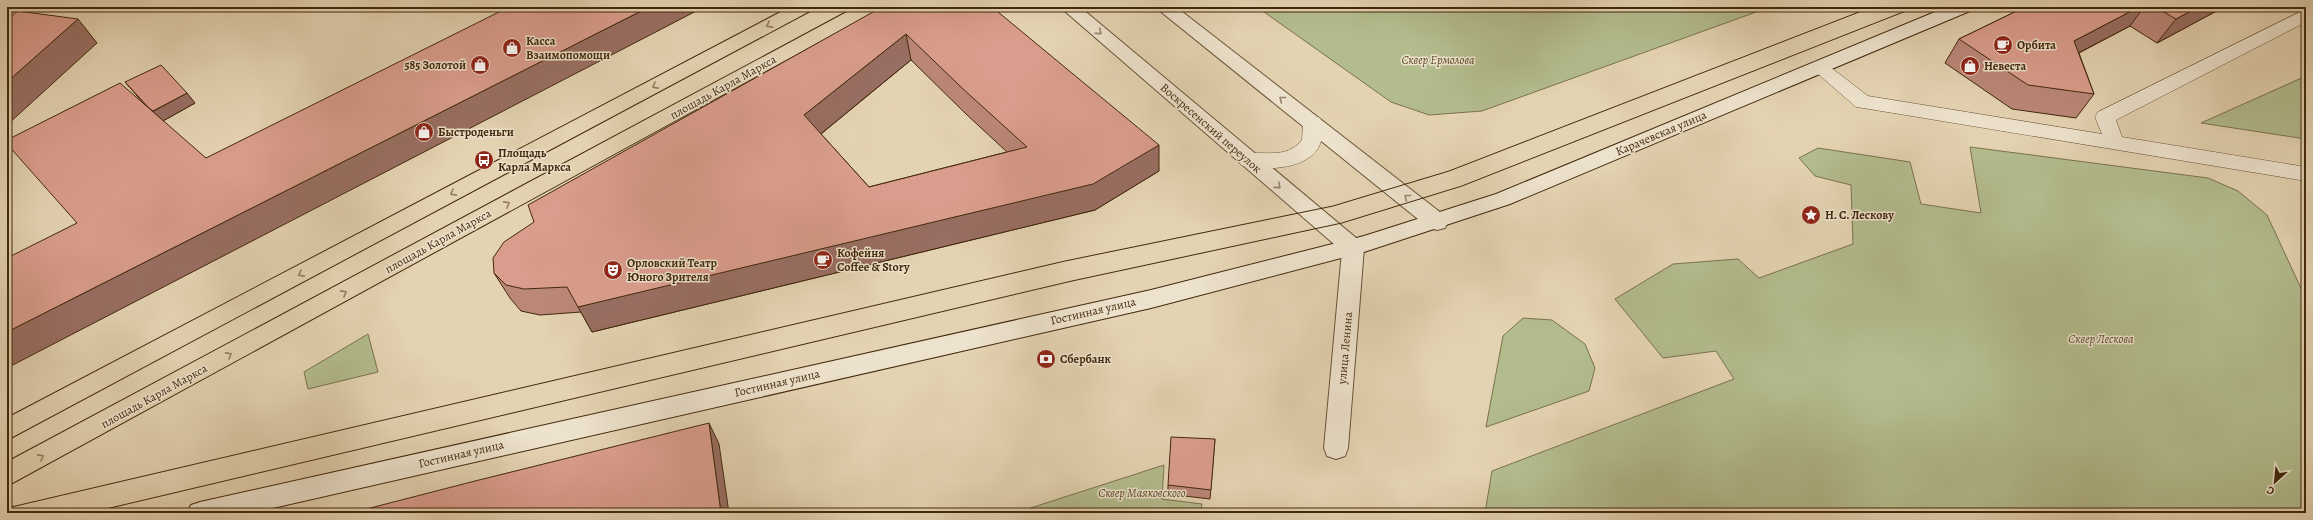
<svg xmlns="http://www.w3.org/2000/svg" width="2313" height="520" font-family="Alegreya,serif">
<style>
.green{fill:#b3bc8d;stroke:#7a724c}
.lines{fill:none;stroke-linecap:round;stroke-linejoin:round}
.lane-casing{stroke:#6a5335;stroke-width:1}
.street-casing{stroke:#6a5335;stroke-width:2}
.secondary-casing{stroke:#42280b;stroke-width:2}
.primary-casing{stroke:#42280b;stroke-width:2}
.lane{fill:#ede2cd;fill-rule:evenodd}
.street{fill:#ede2cd;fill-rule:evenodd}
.secondary{fill:#ede2cd;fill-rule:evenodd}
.primary{fill:#e4d3b2;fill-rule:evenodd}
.tram{stroke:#42280b;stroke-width:1}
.wall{fill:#bb8779;stroke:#42280b;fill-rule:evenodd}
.shaded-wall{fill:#996e63;stroke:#42280b}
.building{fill:#da9d8d;stroke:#42280b;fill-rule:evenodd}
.oneway{stroke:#937e5e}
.oneway2{stroke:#98856c}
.labels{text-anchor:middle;stroke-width:3;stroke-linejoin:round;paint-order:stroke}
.poi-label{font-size:12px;font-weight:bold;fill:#42280b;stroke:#ede2cd;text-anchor:start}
.park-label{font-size:12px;font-style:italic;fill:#594625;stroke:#ede2cd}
.street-label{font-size:12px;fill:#42280b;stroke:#ede2cd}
</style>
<rect width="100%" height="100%" fill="#e4d3b2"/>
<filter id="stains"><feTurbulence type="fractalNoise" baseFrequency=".005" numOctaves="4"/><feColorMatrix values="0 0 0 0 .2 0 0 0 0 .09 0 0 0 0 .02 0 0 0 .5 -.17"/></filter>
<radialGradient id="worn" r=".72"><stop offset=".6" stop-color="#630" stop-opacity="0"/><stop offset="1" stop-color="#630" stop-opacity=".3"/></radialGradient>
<g class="green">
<polygon points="1257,7 1770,7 1482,111 1429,115 1391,102"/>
<polygon points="2306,76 2306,139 2201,123"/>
<polygon points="1970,147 2208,178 2238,191 2267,215 2306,299 2306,513 1485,513 1492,471 1734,379 1716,351 1663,358 1615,299 1673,264 1738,259 1759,278 1853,244 1851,185 1815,176 1799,158 1818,148 1910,162 1921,204 1981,213"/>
<polygon points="1523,318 1552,320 1585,344 1595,368 1589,391 1486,427 1503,336"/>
<polygon points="368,334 378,372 308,389 304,372"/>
<polygon points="1164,465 1162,499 1202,504 1200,513 1015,513"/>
</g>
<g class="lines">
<defs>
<g id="lane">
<polygon points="2306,9 2306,22 2116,120 2122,137 2306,167 2306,181 1863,108 1856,107 1810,67 1813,63 1819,61 1825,63 1868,96 2102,134 2095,117 2098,112"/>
<path d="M 1313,116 L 1320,118 C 1323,124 1322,129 1322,136 C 1319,170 1265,172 1241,165 L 1238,160 L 1241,155 C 1263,149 1285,161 1302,140 L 1303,123 L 1306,118 Z"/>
</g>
<g id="street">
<polygon points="1060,7 1080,7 1361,242 1364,248 1348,448 1345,456 1336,459 1327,456 1324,448 1342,251"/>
<polygon points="1155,7 1176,7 1445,216 1448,222 1445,228 1437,230 1429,228"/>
</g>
<g id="secondary">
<polygon points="7,7 17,7 13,12 7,14"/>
<polygon points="1947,7 1973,7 1970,11 1510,204 1364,252 1151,308 251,513 187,513 191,505 200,502 1151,290 1364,236 1496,194"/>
</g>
<g id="primary">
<polygon points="790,7 813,7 810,11 7,440 7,418"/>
<polygon points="856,7 879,7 876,11 7,486 7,462"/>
</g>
</defs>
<use href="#lane" class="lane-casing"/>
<use href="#street" class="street-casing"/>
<use href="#secondary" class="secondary-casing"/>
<use href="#primary" class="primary-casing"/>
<use href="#lane" class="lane"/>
<use href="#street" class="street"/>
<use href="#secondary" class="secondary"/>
<use href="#primary" class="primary"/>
<g class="tram">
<polyline points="7,508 1065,261 1333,206 1449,171 1872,7"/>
<polyline points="89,513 1072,281 1342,223 1462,186 1916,7"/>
</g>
</g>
<g class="wall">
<path d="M 882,7 L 1159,171 L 1095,210 L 592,332 L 581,312 L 540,315 L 521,311 L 510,298 L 494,273 ZM 911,60 L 966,114 L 1007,152 L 869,187 L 821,134 Z"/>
<polygon points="2025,7 2224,7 2157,43 2130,26 2079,53 2094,94 2076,118 2012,109 1945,63 1959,39"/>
<polygon points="125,82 195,103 163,121 77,223 144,104"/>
<polygon points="1215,439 1210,499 1168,494 1168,485"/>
</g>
<g class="shaded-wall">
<polygon points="649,7 704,7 7,368 7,332"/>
<polygon points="2139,7 2144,7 2130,26 2057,64 2074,41"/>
<polygon points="2198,7 2224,7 2157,43 2176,19"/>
<polygon points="78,19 97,43 7,125 7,82"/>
<polygon points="906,34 911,60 812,141 804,115"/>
<polygon points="187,93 195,103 161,122 152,112"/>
<polygon points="1159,145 1159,171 1095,210 592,332 578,307"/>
<polygon points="709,423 719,444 729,513 721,513"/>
</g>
<g class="building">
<polygon points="509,7 649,7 7,332 7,258 77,223 7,144 7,140 120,83 206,158"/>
<path d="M 882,7 L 992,7 L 1159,145 L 1093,184 L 578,307 L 567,287 L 524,289 L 506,285 L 494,273 L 493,258 L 504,242 L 534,222 L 528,205 ZM 906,34 L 962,88 L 1027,147 L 869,187 L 804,115 Z"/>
<polygon points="2025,7 2139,7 2074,41 2094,94 2028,85 1959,39"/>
<polygon points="2155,7 2198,7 2176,19"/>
<polygon points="18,11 78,19 7,82 7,20"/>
<polygon points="161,65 187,93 153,111 149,108 125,82"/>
<polygon points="709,423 721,513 351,513 471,482"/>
<polygon points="1171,437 1215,439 1211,490 1168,485"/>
</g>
<defs><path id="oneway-chevron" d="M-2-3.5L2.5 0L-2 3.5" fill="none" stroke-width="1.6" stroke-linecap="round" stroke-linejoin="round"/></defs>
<g class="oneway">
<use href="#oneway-chevron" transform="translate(769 25) rotate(152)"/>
<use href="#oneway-chevron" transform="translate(655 86) rotate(152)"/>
<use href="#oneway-chevron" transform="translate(453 193) rotate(152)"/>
<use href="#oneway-chevron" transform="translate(507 204) rotate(-29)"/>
<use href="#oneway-chevron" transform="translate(301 274) rotate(152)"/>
<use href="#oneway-chevron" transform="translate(344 293) rotate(-29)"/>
<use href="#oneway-chevron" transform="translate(229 355) rotate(-29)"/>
<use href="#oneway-chevron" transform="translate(41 457) rotate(-29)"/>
</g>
<g class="oneway2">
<use href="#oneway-chevron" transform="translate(1099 32) rotate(41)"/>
<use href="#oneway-chevron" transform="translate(1282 99) rotate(-142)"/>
<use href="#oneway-chevron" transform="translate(1278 186) rotate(41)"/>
<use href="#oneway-chevron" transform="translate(1407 197) rotate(-142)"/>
</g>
<defs>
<symbol id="cafe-disc" viewBox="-11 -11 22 22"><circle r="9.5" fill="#8f2418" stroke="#ede2cd"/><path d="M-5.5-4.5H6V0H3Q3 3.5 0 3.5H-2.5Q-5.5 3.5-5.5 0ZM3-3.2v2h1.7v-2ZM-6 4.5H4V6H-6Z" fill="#fff"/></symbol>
<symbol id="shop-disc" viewBox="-11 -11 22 22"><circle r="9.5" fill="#8f2418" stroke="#ede2cd"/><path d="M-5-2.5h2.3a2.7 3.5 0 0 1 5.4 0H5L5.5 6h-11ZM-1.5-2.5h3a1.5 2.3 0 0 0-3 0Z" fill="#fff"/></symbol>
<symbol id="bus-disc" viewBox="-11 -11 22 22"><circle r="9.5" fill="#8f2418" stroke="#ede2cd"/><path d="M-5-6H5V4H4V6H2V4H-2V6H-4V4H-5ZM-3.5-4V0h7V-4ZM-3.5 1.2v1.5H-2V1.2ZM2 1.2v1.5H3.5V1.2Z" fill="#fff"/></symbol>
<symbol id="sight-disc" viewBox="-11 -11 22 22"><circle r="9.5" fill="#8f2418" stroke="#ede2cd"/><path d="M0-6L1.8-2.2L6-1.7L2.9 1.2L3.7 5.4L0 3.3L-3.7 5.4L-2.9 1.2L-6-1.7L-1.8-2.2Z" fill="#fff"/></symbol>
<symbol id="theatre-disc" viewBox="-11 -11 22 22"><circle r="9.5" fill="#8f2418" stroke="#ede2cd"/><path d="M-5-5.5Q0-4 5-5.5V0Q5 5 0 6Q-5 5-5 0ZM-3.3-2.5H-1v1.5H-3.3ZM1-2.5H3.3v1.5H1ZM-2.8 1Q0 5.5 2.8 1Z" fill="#fff"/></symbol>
<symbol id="bank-disc" viewBox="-11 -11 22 22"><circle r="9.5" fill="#8f2418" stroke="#ede2cd"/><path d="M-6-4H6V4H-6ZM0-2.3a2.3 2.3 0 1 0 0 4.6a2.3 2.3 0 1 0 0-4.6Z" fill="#fff"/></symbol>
</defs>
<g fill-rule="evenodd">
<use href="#cafe-disc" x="1992" y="34" width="22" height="22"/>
<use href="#shop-disc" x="501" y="37" width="22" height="22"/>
<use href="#shop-disc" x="469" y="54" width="22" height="22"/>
<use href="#shop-disc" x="1959" y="55" width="22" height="22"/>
<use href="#shop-disc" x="413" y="121" width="22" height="22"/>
<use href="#bus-disc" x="473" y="149" width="22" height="22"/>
<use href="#sight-disc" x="1800" y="204" width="22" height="22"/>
<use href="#cafe-disc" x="812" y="249" width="22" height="22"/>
<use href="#theatre-disc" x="602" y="259" width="22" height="22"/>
<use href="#bank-disc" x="1035" y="348" width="22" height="22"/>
</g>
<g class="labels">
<g class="poi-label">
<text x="526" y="45">Касса<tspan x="526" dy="14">Взаимопомощи</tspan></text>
<text x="2017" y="49">Орбита</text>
<text x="466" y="69" text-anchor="end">585 Золотой</text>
<text x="1984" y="70">Невеста</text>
<text x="438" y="136">Быстроденьги</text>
<text x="498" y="157">Площадь<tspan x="498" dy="14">Карла Маркса</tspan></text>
<text x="1825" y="219">Н. С. Лескову</text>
<text x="837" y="257">Кофейня<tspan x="837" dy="14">Coffee &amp; Story</tspan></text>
<text x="627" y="267">Орловский Театр<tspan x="627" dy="14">Юного Зрителя</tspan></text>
<text x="1060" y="363">Сбербанк</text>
</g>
<g class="park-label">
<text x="1438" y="64">Сквер Ермолова</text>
<text x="2101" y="343">Сквер Лескова</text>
<text x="1142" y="497">Сквер Маяковского</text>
</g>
<g class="street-label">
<text transform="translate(723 87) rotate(-29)" y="4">площадь Карла Маркса</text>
<text transform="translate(1211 128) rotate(41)" y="4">Воскресенский переулок</text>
<text transform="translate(1661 133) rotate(-23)" y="4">Карачевская улица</text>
<text transform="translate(438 241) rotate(-29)" y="4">площадь Карла Маркса</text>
<text transform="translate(1093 311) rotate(-13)" y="4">Гостинная улица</text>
<text transform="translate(1345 348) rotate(-85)" y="4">улица Ленина</text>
<text transform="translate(777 383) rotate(-13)" y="4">Гостинная улица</text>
<text transform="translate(154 396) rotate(-29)" y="4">площадь Карла Маркса</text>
<text transform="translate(461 454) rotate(-13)" y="4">Гостинная улица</text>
</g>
</g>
<rect width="2313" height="520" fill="none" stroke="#e4d3b2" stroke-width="24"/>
<rect x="8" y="8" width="2297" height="504" fill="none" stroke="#42280b" stroke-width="2"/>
<rect x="12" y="12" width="2289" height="496" fill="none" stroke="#42280b"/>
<g transform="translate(2275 482) rotate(207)" stroke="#ede2cd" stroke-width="3" paint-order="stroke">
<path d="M0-3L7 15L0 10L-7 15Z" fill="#42280b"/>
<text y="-6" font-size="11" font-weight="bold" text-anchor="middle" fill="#42280b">С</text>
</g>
<rect width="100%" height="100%" filter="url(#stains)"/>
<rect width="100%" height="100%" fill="url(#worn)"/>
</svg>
